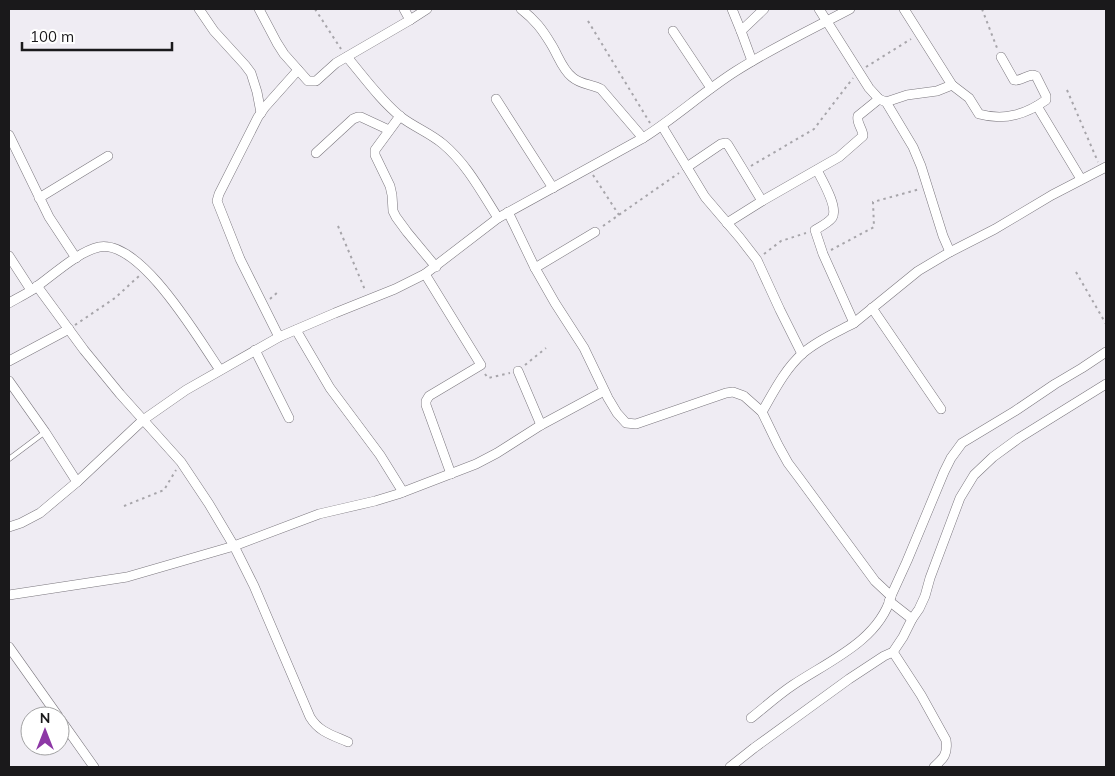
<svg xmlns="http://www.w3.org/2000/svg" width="1115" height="776" font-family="Mulish,sans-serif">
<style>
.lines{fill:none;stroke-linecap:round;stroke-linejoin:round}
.service-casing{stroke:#7b777e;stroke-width:5.5}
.minor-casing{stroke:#7b777e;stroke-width:10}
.path{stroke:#a7a5aa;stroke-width:2;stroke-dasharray:2.5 4;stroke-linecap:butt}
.service{stroke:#fff;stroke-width:4.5}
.minor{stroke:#fff;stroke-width:9}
</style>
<rect width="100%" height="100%" fill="#efecf3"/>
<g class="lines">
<defs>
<polyline id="service" points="9,459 45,432"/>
<g id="minor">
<polyline points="199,9 214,31 245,65 251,73 257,92 261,113"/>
<polyline points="259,9 277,43 284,54 308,81 316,81 336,63 410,20 404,9"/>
<path d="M 521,9 C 535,20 542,29 551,44 C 558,55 562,69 572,77 C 581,85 592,84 601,89 L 643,138"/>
<polyline points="732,9 741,31 764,9"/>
<polyline points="819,9 869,88 879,99 886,102 913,147 921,166 943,236 950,252"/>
<polyline points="410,20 427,9"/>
<polyline points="673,31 711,88"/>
<polyline points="741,31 752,61"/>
<path d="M 347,57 C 364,77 380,100 401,117 C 414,127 430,133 443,144 C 467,164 482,193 498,218"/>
<path d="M 952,85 L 969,98 L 979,114 C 1004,121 1025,115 1046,100 L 1046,96 L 1036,76 C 1029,72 1022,82 1014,80 L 1001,57"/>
<polyline points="496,99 553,188"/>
<polyline points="886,102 907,95 937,91 952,85 904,9"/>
<polyline points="1037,106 1081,179"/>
<polyline points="400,116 375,150 375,155 390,186 392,195 393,211 396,217 407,232 436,267"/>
<polyline points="662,126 705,197 740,238 757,260 780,310 802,354"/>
<polyline points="9,135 49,217 76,258"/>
<polyline points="316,153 353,119 358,117 361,117 389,130"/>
<polyline points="687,167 721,144 726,143 728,145 762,201"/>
<path d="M 817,170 C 822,180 839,208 832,218 C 828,223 820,227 815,230 L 823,254 L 854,323 L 918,271 L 950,252 L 995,229 L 1052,195 L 1106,167"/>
<polyline points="39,198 108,156"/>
<polyline points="508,212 535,268 595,232"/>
<path d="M 727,223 L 762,201 L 839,157 L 863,136 C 863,129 856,123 858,116 L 879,99"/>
<polyline points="9,256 31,290"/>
<polyline points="535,268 555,303 584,348 608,398 617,413 626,423 636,424 726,393 733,392 744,396 762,412 778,445 788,463 800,479 875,581 891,596 907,561 944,472 951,458 962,443 1015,411 1055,384 1082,368 1106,352"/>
<polyline points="425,274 481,365 429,396 426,401 426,405 451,474"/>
<path d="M 37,286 L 84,350 L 120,394 L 181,462 L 209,504 L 234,546 L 254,586 L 310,717 C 319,732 332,735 348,742"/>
<path d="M 9,303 C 16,299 24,295 32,290 C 51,277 77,252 99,247 C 141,239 199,340 220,370"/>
<polyline points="872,308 941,409"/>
<polyline points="296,330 330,388 380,455 403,492"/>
<polyline points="279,337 240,259 217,201 219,194 258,117 265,107 298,70"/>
<polyline points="255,350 289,418"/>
<polyline points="9,361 69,329"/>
<polyline points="518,371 541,425"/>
<polyline points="9,381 45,432 77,482"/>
<path d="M 762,412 C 774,391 785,369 803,353 C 818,340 837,332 854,323"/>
<path d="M 9,527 L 21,523 L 40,513 L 77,482 L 143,420 L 186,390 L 279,337 L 335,313 L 395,289 L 425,274 L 498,218 L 643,138 C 675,118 703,92 736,71 C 772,48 812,29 850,9"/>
<polyline points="9,595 127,577 234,546 319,514 375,501 398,494 476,464 497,453 541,425 604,391"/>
<polyline points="912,619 919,609 925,596 930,578 960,498 974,475 993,457 1019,438 1106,384"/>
<polyline points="9,647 58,716"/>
<path d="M 893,652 L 921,695 L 946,740 C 948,754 944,758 934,767"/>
<path d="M 751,718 C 765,707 778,695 793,685 C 829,661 878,641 891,597"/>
<polyline points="60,719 94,767"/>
<polyline points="730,767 754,748 849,679 884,656 893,652 903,637 912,619 889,601"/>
</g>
</defs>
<use href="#service" class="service-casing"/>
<use href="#minor" class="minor-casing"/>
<g class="path">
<polyline points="315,9 341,49"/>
<polyline points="982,9 997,48"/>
<polyline points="588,21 650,123"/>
<polyline points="866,67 911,39"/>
<polyline points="1067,90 1098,162"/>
<polyline points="751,166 814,129 853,78"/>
<polyline points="593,175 619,215"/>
<polyline points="338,226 365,290"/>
<polyline points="603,226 679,173"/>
<polyline points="831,250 874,227 873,202 920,189"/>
<polyline points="764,254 781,241 806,233"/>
<polyline points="1076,272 1106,324"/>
<polyline points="270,299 279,291"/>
<polyline points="75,325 115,298 139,276"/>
<polyline points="525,365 546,348"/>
<polyline points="485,374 488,378 510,373"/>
<polyline points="124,506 164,490 176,470"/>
</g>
<use href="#service" class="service"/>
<use href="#minor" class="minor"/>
</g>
<rect width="1115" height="776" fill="none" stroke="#1a191b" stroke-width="20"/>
<g transform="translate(45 731)"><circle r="24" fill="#ffffff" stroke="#a3a3a4"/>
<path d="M0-4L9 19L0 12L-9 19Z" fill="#8d38a6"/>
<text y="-8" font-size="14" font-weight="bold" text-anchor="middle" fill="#1a191b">N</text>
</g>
<path d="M22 42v8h150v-8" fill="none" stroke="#1a191b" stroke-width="2.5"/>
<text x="30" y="42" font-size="15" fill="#1a191b" stroke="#ffffff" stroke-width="4" paint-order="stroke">100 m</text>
</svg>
